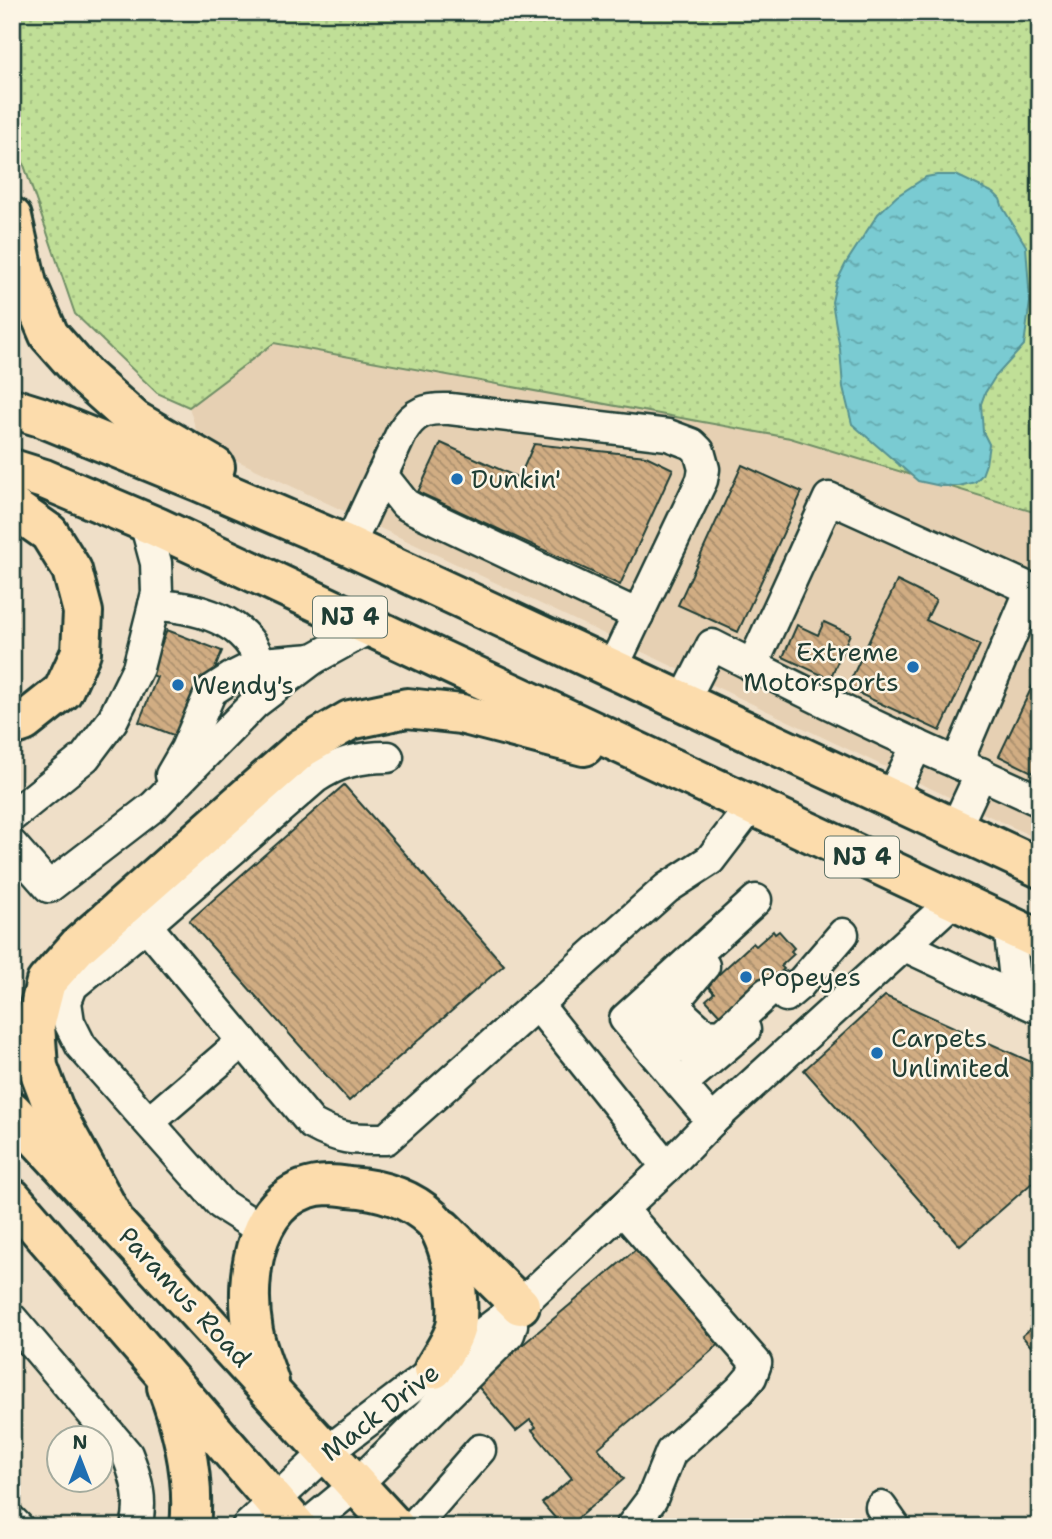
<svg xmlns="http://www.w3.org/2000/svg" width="1052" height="1539" font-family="'Shantell Sans',sans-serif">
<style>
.built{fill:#e6d0b3}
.grass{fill:url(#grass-dots);stroke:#708e66;stroke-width:2}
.water{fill:url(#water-ripples);stroke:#569293;stroke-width:2}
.building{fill:url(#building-back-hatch);stroke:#1f3d34;stroke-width:2}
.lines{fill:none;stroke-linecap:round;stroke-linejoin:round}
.minor-casing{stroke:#1f3d34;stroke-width:35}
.major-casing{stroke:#1f3d34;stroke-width:44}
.highway-casing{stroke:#1f3d34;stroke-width:44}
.minor{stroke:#fcf5e5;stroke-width:30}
.major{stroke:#fcdcac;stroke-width:38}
.highway{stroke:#fcdcac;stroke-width:38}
.poi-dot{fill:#1f6fb2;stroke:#fcf5e5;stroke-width:2.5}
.labels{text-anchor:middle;stroke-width:5;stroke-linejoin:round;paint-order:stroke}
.shield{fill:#fcf5e5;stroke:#617469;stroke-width:2}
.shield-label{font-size:24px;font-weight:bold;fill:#1f3d34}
.poi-label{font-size:26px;fill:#1f3d34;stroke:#fcf5e5;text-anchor:start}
.street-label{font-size:26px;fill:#1f3d34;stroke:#fcf5e5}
</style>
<defs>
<pattern id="grass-dots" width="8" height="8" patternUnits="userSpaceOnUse" patternTransform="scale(1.75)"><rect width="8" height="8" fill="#c0df97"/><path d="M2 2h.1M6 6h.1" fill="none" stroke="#a5c083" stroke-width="1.8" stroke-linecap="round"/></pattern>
<pattern id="water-ripples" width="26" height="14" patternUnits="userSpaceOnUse" patternTransform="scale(1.75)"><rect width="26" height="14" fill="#7acbd2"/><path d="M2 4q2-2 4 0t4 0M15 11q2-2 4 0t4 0" fill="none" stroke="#63a6ab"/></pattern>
<pattern id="building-back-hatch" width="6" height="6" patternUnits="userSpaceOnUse" patternTransform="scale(1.75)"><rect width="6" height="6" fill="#d1ad83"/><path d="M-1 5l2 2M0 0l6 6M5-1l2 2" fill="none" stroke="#a98e6c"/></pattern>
</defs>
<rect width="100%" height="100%" fill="#efdfc8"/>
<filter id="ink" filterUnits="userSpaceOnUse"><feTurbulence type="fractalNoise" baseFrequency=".0143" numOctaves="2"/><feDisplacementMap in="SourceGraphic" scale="14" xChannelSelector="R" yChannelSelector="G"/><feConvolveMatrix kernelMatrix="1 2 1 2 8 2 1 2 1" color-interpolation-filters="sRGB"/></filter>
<g filter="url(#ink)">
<polygon class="built" points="274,343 790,438 1040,514 1040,840 200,443 189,407"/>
<polygon class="grass" points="12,12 1040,12 1040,514 790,438 274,343 189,407 157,393 75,314 12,130"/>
<polygon class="water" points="937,175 956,175 994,193 1000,199 1003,208 1026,246 1030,302 1024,345 995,377 985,393 981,404 983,432 989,444 986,464 982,475 975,482 959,486 941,486 918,481 852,424 843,387 840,349 832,302 836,283 846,263 878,214 897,196 926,177"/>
<g class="building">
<polygon points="441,443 519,478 534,444 646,456 673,469 620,585 418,492"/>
<polygon points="742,465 802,492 738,632 678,605"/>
<polygon points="897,581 936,600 926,620 980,645 940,731 847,688"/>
<polygon points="824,622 850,634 830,679 783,657 797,625 818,635"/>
<polygon points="167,630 222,651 208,686 181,738 139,722 157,677 150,674"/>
<polygon points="1040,670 1040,776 999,756"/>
<polygon points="344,785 504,965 349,1101 189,921"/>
<polygon points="773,931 775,934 779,931 794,948 791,951 794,954 781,966 784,969 760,992 724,1020 706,1000 714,993 707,985 753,943 756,946"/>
<polygon points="885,996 1040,1066 1040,1176 960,1246 804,1070"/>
<polygon points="641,1245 723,1341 598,1448 624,1479 567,1527 563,1527 542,1503 572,1478 532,1430 536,1427 530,1420 516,1431 476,1384"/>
<polygon points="1040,1320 1040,1357 1022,1336"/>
</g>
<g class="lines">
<defs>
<g id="minor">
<polyline points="382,475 405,504 412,508 638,615"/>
<path d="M 349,546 L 402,432 C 414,412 426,408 450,409 L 668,435 L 692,444 L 699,451 L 704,469 L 702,480 L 612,669"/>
<path d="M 154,605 C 203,607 261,624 263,682"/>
<path d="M 683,702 L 712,645 C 793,686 874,727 957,763 L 1031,589 L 829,498 L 752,666"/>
<path d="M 388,757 C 361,757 338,762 315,778 L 146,925 L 312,1124 C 341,1140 354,1139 386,1139 L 667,888 L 710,860 L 752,805"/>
<polyline points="957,763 1040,801"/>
<polyline points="171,775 186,749 211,691 231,678 261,663 313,659"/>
<polyline points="891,798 917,745"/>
<polyline points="12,816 85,757 112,721 138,668 157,593 156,563 145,522"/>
<polyline points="955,829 981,773"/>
<polyline points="12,845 49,887 154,806 255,703 313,659 371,627"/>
<polyline points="146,925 72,986 66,1002 69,1022 81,1046 221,1204 262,1230"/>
<polyline points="1009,925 1017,998"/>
<polyline points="905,946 1040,1009"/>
<polyline points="704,966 679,996 679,1006 683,1015 704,1034 722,1035 767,993 799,985"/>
<path d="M 672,980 C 663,999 651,1012 666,1031 C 674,1040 681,1046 692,1051 L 707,1047 L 722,1035"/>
<polyline points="786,996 799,985 843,934"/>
<polyline points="537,1004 667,1167"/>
<polyline points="681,1084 745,1030"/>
<polyline points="712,1121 625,1019 756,900"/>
<polyline points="149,1122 243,1041"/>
<polyline points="622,1209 756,1363 751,1377 740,1390 671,1452 652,1499 631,1527"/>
<path d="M 12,1319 L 127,1454 C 137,1479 143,1501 136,1527"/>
<polyline points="881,1507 895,1527"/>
<polyline points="12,1521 18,1527"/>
<polyline points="247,1527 327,1452 520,1305 667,1167 712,1121 954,900"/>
<polyline points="305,1527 356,1485 509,1334 512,1325"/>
<polyline points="413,1527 480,1450"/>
</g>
<g id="major">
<polyline points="12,1111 395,1527"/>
<polyline points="12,1198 297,1527"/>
<polyline points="443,1229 520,1305"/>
<path d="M 269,1382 C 264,1366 256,1348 253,1331 C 243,1276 255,1187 328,1185 C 335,1185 343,1186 349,1187 C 379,1189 410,1198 432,1219 C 451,1237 461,1301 456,1326 C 453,1340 441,1356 434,1369"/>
<path d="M 167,1387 C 184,1431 195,1479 190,1527"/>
</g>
<g id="highway">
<polyline points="12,217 27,284 49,335 86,377 134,420 215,467"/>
<polyline points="12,408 41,417 200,482 349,546 1040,868"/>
<polyline points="12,469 44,479 157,527 1040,940"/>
<polyline points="12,507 49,533 72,570 83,612 81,652 63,691 24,722 12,726"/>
<polyline points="113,1218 55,1112 38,1067 35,1025 46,982 78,946 302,748 350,720 407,708 461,714 584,746"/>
</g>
</defs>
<use href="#minor" class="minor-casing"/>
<use href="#major" class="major-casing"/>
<use href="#highway" class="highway-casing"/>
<use href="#minor" class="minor"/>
<use href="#major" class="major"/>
<use href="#highway" class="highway"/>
</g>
</g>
<g class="poi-dot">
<circle cx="457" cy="479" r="7"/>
<circle cx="913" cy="667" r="7"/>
<circle cx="178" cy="685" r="7"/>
<circle cx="746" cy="977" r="7"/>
<circle cx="877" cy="1053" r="7"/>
</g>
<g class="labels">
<g class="shield">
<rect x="313" y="596.5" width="74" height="41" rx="5"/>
<rect x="825" y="836.5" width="74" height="41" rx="5"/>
</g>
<g class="shield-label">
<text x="350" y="625">NJ 4</text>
<text x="862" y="865">NJ 4</text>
</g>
<g class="poi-label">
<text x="471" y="488">Dunkin'</text>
<text x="899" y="661" text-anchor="end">Extreme<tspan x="899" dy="30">Motorsports</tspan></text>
<text x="192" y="694">Wendy's</text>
<text x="760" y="986">Popeyes</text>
<text x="891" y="1047">Carpets<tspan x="891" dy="30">Unlimited</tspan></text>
</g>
<g class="street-label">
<text transform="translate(185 1297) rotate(47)" y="9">Paramus Road</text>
<text transform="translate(380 1412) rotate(-38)" y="9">Mack Drive</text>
</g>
</g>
<rect width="1052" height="1539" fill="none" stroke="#fcf5e5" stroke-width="42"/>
<rect x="21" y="21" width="1010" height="1497" fill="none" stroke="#1f3d34" stroke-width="2.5" filter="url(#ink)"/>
<g transform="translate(80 1459)"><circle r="33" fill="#fcf5e5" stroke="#a4ab9e" stroke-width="2"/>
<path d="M0-5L12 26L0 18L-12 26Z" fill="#1f6fb2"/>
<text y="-10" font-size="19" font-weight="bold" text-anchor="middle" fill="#1f3d34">N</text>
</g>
</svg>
